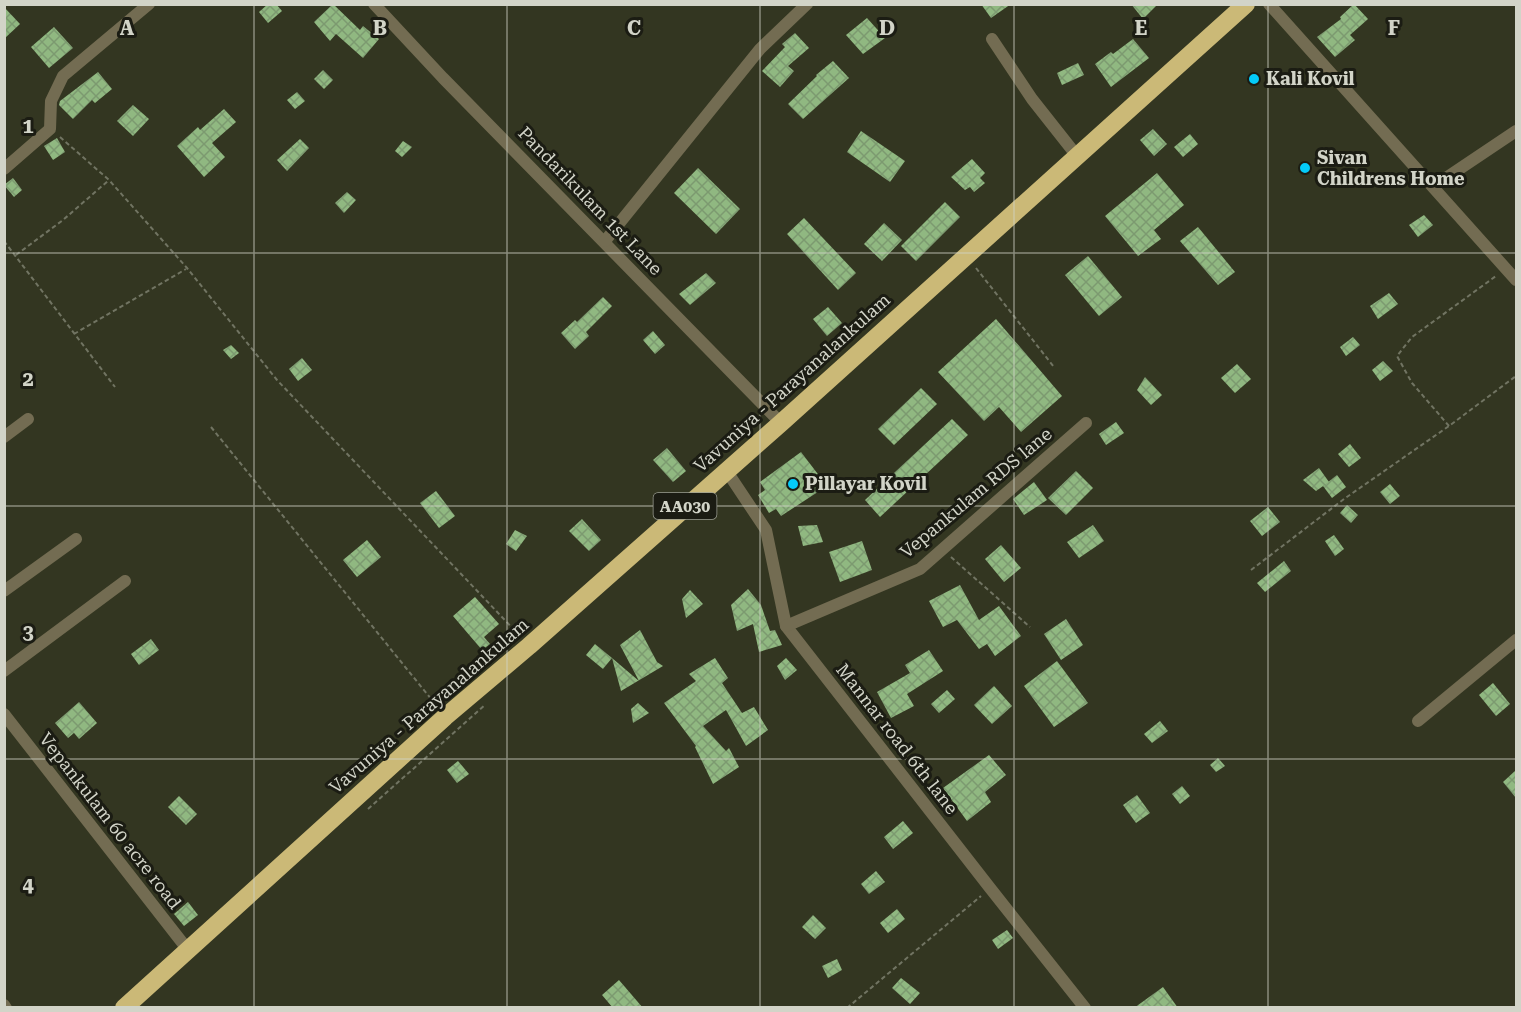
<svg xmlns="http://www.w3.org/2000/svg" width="1521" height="1012" font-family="'Roboto Serif',serif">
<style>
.building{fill:url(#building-cross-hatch)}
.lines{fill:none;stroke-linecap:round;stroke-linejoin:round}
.path{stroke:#717462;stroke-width:2;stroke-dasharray:4.5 3;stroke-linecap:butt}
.minor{stroke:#736c52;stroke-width:12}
.highway{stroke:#cbb977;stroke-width:18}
.grid{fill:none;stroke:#d2d4c8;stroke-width:1.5;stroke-opacity:0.55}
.poi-dot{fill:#04cbf9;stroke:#1b1c13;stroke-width:2}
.labels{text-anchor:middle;stroke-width:6;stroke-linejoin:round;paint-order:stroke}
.shield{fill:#1b1c13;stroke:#9b9d92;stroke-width:1.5}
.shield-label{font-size:16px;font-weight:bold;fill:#d2d4c8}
.poi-label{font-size:18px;font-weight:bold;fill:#d2d4c8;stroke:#1b1c13;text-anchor:start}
.street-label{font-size:18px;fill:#d2d4c8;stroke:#1b1c13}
.grid-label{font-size:20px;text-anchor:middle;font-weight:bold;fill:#d2d4c8;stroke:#1b1c13;stroke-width:6;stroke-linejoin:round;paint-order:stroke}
</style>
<defs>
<pattern id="building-cross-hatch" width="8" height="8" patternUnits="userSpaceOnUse" patternTransform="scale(1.5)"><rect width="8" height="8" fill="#90b881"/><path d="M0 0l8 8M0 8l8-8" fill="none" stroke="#7c9a70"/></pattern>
</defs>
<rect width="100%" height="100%" fill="#333621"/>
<g class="building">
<polygon points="268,4 276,4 282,11 268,23 259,12"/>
<polygon points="333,4 360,30 363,26 379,39 363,58 336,34 330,41 314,22"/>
<polygon points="981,4 1011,4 991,18"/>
<polygon points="1131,4 1158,4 1143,19"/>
<polygon points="1354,4 1368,19 1350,35 1355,40 1335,57 1317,37 1341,19 1340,17"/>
<polygon points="4,7 20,24 4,39"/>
<polygon points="867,18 885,38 863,54 846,35"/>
<polygon points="54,27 73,48 49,68 31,47"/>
<polygon points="795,33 809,48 788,66 794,71 780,87 762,71 785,47 782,44"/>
<polygon points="1133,39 1149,58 1111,87 1095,64 1111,52 1113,54"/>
<polygon points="833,61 849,78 803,119 788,104 817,76 816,75"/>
<polygon points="1078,63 1084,75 1062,85 1057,73"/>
<polygon points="323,70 333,80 324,89 314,79"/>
<polygon points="98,72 112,89 95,103 92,100 73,119 59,105 60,101"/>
<polygon points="297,92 305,101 295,109 287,100"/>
<polygon points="133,105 149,119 133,136 117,121"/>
<polygon points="224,109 236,122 212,143 225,157 204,177 177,146 198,127 200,130"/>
<polygon points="1153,129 1167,144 1154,156 1140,140"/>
<polygon points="861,131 905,161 890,182 847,152"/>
<polygon points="1190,134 1198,144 1183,157 1174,147"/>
<polygon points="57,138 65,152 53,160 44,146"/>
<polygon points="300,139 309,148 287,171 277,160"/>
<polygon points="403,141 412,147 402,157 395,151"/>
<polygon points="972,159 985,173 980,178 985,183 974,192 970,187 965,190 951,177"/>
<polygon points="698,168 740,209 716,234 674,193"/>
<polygon points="1157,173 1184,205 1154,230 1161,239 1138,256 1105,216"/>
<polygon points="13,178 22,190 14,197 4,185"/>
<polygon points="347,192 356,200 344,213 335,203"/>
<polygon points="945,202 960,217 916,261 901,246"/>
<polygon points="1424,215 1433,225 1418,237 1409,225"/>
<polygon points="804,218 856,273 838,290 787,234"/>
<polygon points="884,223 902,240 882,261 864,244"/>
<polygon points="1198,227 1235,272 1218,285 1180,241"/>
<polygon points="1088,256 1122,297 1099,316 1065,275"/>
<polygon points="706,273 716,283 690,305 679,294"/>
<polygon points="1389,293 1398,304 1378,319 1370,306"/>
<polygon points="603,297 612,306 586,332 589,336 575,349 561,333 575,320 577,322"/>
<polygon points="828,307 842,323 827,336 813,319"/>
<polygon points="996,319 1062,396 1021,432 999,407 984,421 938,372"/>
<polygon points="653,331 665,345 655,354 643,340"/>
<polygon points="1353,337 1360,345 1346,356 1340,347"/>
<polygon points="231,345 239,353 231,359 223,350"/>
<polygon points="302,358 312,370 298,381 289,369"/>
<polygon points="1383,361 1393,371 1380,381 1372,370"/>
<polygon points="1237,364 1251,379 1235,393 1221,378"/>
<polygon points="1145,377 1162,395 1151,405 1137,390"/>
<polygon points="921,388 937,404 894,445 878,429"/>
<polygon points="952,419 968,435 880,517 865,500"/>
<polygon points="1116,422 1124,433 1106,445 1099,434"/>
<polygon points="1350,444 1361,458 1349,467 1338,454"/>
<polygon points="667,448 686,471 673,482 653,460"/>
<polygon points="801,452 827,486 781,516 776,509 769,513 758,495 765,490 760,482"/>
<polygon points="1319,468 1329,482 1316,491 1303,480"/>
<polygon points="1076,471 1093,488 1066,515 1048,498"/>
<polygon points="1337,475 1346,487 1332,498 1323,486"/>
<polygon points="1034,482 1047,500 1024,515 1013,499"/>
<polygon points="1390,484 1400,496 1390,504 1380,492"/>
<polygon points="436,491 455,516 439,528 420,503"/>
<polygon points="1347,505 1358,515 1351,523 1340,513"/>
<polygon points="1268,507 1280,522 1262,536 1250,521"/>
<polygon points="582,519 601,540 589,551 569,531"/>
<polygon points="817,525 823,542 803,546 798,526"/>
<polygon points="1093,525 1104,541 1079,558 1067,542"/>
<polygon points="515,530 527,536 516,551 506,544"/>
<polygon points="1334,535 1344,549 1335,556 1325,541"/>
<polygon points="367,540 381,557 357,577 343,560"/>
<polygon points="862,541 872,570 840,582 829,552"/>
<polygon points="1001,545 1021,568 1004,582 985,559"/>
<polygon points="1284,561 1291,571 1265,592 1257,583"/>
<polygon points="960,585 979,620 999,606 1021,636 995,656 987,644 979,649 957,620 943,627 929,601"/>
<polygon points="748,589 761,605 770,631 775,630 782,645 759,652 753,624 737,631 731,605"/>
<polygon points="690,590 703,604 686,618 682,599"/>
<polygon points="475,597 499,624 484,637 490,644 482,650 453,616"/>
<polygon points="1066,619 1083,645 1061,660 1044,634"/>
<polygon points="640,630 657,662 663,666 621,691 612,658 639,681 620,645"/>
<polygon points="151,639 159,650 139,665 131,654"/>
<polygon points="595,644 612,658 603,669 586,655"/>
<polygon points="929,650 943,671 907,694 914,706 891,718 877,692 910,673 905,665"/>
<polygon points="715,658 728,678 722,683 742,713 754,707 768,730 746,746 726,710 703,726 726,751 729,748 739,767 713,784 695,747 696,746 664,703 696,681 689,674"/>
<polygon points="786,658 797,670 785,680 777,666"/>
<polygon points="1057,661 1088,703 1054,727 1024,686"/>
<polygon points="1493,683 1510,704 1496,716 1479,695"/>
<polygon points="994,686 1012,706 992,724 974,705"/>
<polygon points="947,690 955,699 939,713 931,704"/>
<polygon points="79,702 97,723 79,739 74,733 68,738 55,723"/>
<polygon points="638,703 649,713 633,723 631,709"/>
<polygon points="1160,721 1168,731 1152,743 1144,734"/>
<polygon points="989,755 1006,775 985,792 991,802 967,821 943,788"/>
<polygon points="1218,758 1225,766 1216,772 1210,765"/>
<polygon points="458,761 469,774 457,783 447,770"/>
<polygon points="1516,770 1516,798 1503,782"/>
<polygon points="1182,786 1190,796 1180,804 1172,794"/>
<polygon points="1137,795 1150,813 1136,823 1123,805"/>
<polygon points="179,796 197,814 186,825 168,807"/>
<polygon points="903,821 913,833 893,849 884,837"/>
<polygon points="876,871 885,882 869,894 861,884"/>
<polygon points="188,902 198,915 184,926 174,914"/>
<polygon points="897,909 905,919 888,933 880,923"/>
<polygon points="813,915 826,928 815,939 802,927"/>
<polygon points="1007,930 1013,938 998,949 992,940"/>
<polygon points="837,959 842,970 828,978 822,966"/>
<polygon points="901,978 920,993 910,1004 892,988"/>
<polygon points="619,980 643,1008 613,1008 602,995"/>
<polygon points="1163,987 1178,1008 1134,1008"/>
</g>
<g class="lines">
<g class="path">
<polyline points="60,137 109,180 187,268 277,380 519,635"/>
<polyline points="4,241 115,387"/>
<polyline points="16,255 63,220 109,180"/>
<polyline points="976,268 1054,367"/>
<polyline points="74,334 186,269"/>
<polyline points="1449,426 1412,383 1397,356 1412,337 1496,276"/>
<polyline points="211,427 436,705"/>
<polyline points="951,557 1030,627"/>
<polyline points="1251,570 1344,499 1449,426 1516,376"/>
<polyline points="368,809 485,705"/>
<polyline points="847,1008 981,896"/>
</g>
<g class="minor">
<polyline points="374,4 443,78 781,423"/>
<polyline points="1269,4 1516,280"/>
<polyline points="992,39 1032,99 1077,156"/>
<polyline points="4,169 50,129 51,101 63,76 149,4"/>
<polyline points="1434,186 1516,131"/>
<polyline points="605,241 760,49 807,4"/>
<polyline points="4,437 28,419"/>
<polyline points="726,470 766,530 786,626 990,888 1085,1008"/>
<polyline points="4,591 76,539"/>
<polyline points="786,626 920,569 1086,423"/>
<polyline points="4,671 125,581"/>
<polyline points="4,714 188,950"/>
<polyline points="1418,721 1516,640"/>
<polyline points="4,1005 6,1008"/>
</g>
<polyline class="highway" points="124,1008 445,717 529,646 781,423 1246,4"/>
</g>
<path class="grid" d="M 254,4 L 254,1008M 507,4 L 507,1008M 760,4 L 760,1008M 1014,4 L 1014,1008M 1268,4 L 1268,1008M 4,253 L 1516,253M 4,506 L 1516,506M 4,759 L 1516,759"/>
<g class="poi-dot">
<circle cx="1254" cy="79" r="6"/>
<circle cx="1305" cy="168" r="6"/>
<circle cx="793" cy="484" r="6"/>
</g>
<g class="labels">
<rect class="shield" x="653.5" y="493" width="63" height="26" rx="4.5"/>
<g class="shield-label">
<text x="685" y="512">AA030</text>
</g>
<g class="poi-label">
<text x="1266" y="85">Kali Kovil</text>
<text x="1317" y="164">Sivan<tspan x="1317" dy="21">Childrens Home</tspan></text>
<text x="805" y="490">Pillayar Kovil</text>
</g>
<g class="street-label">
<text transform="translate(590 201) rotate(46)" y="6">Pandarikulam 1st Lane</text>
<text transform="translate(792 383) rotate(-42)" y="6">Vavuniya - Parayanalankulam</text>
<text transform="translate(976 493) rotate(-40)" y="6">Vepankulam RDS lane</text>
<text transform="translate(429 706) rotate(-41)" y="6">Vavuniya - Parayanalankulam</text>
<text transform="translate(897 739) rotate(52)" y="6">Mannar road 6th lane</text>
<text transform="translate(110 821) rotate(52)" y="6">Vepankulam 60 acre road</text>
</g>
</g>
<g class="grid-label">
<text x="127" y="35">A</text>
<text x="380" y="35">B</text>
<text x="634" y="35">C</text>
<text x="887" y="35">D</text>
<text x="1141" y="35">E</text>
<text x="1394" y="35">F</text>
<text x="28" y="133">1</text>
<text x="28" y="386">2</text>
<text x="28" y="639">3</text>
<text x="28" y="892">4</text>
</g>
<rect width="1521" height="1012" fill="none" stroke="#d2d4c8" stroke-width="12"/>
</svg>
